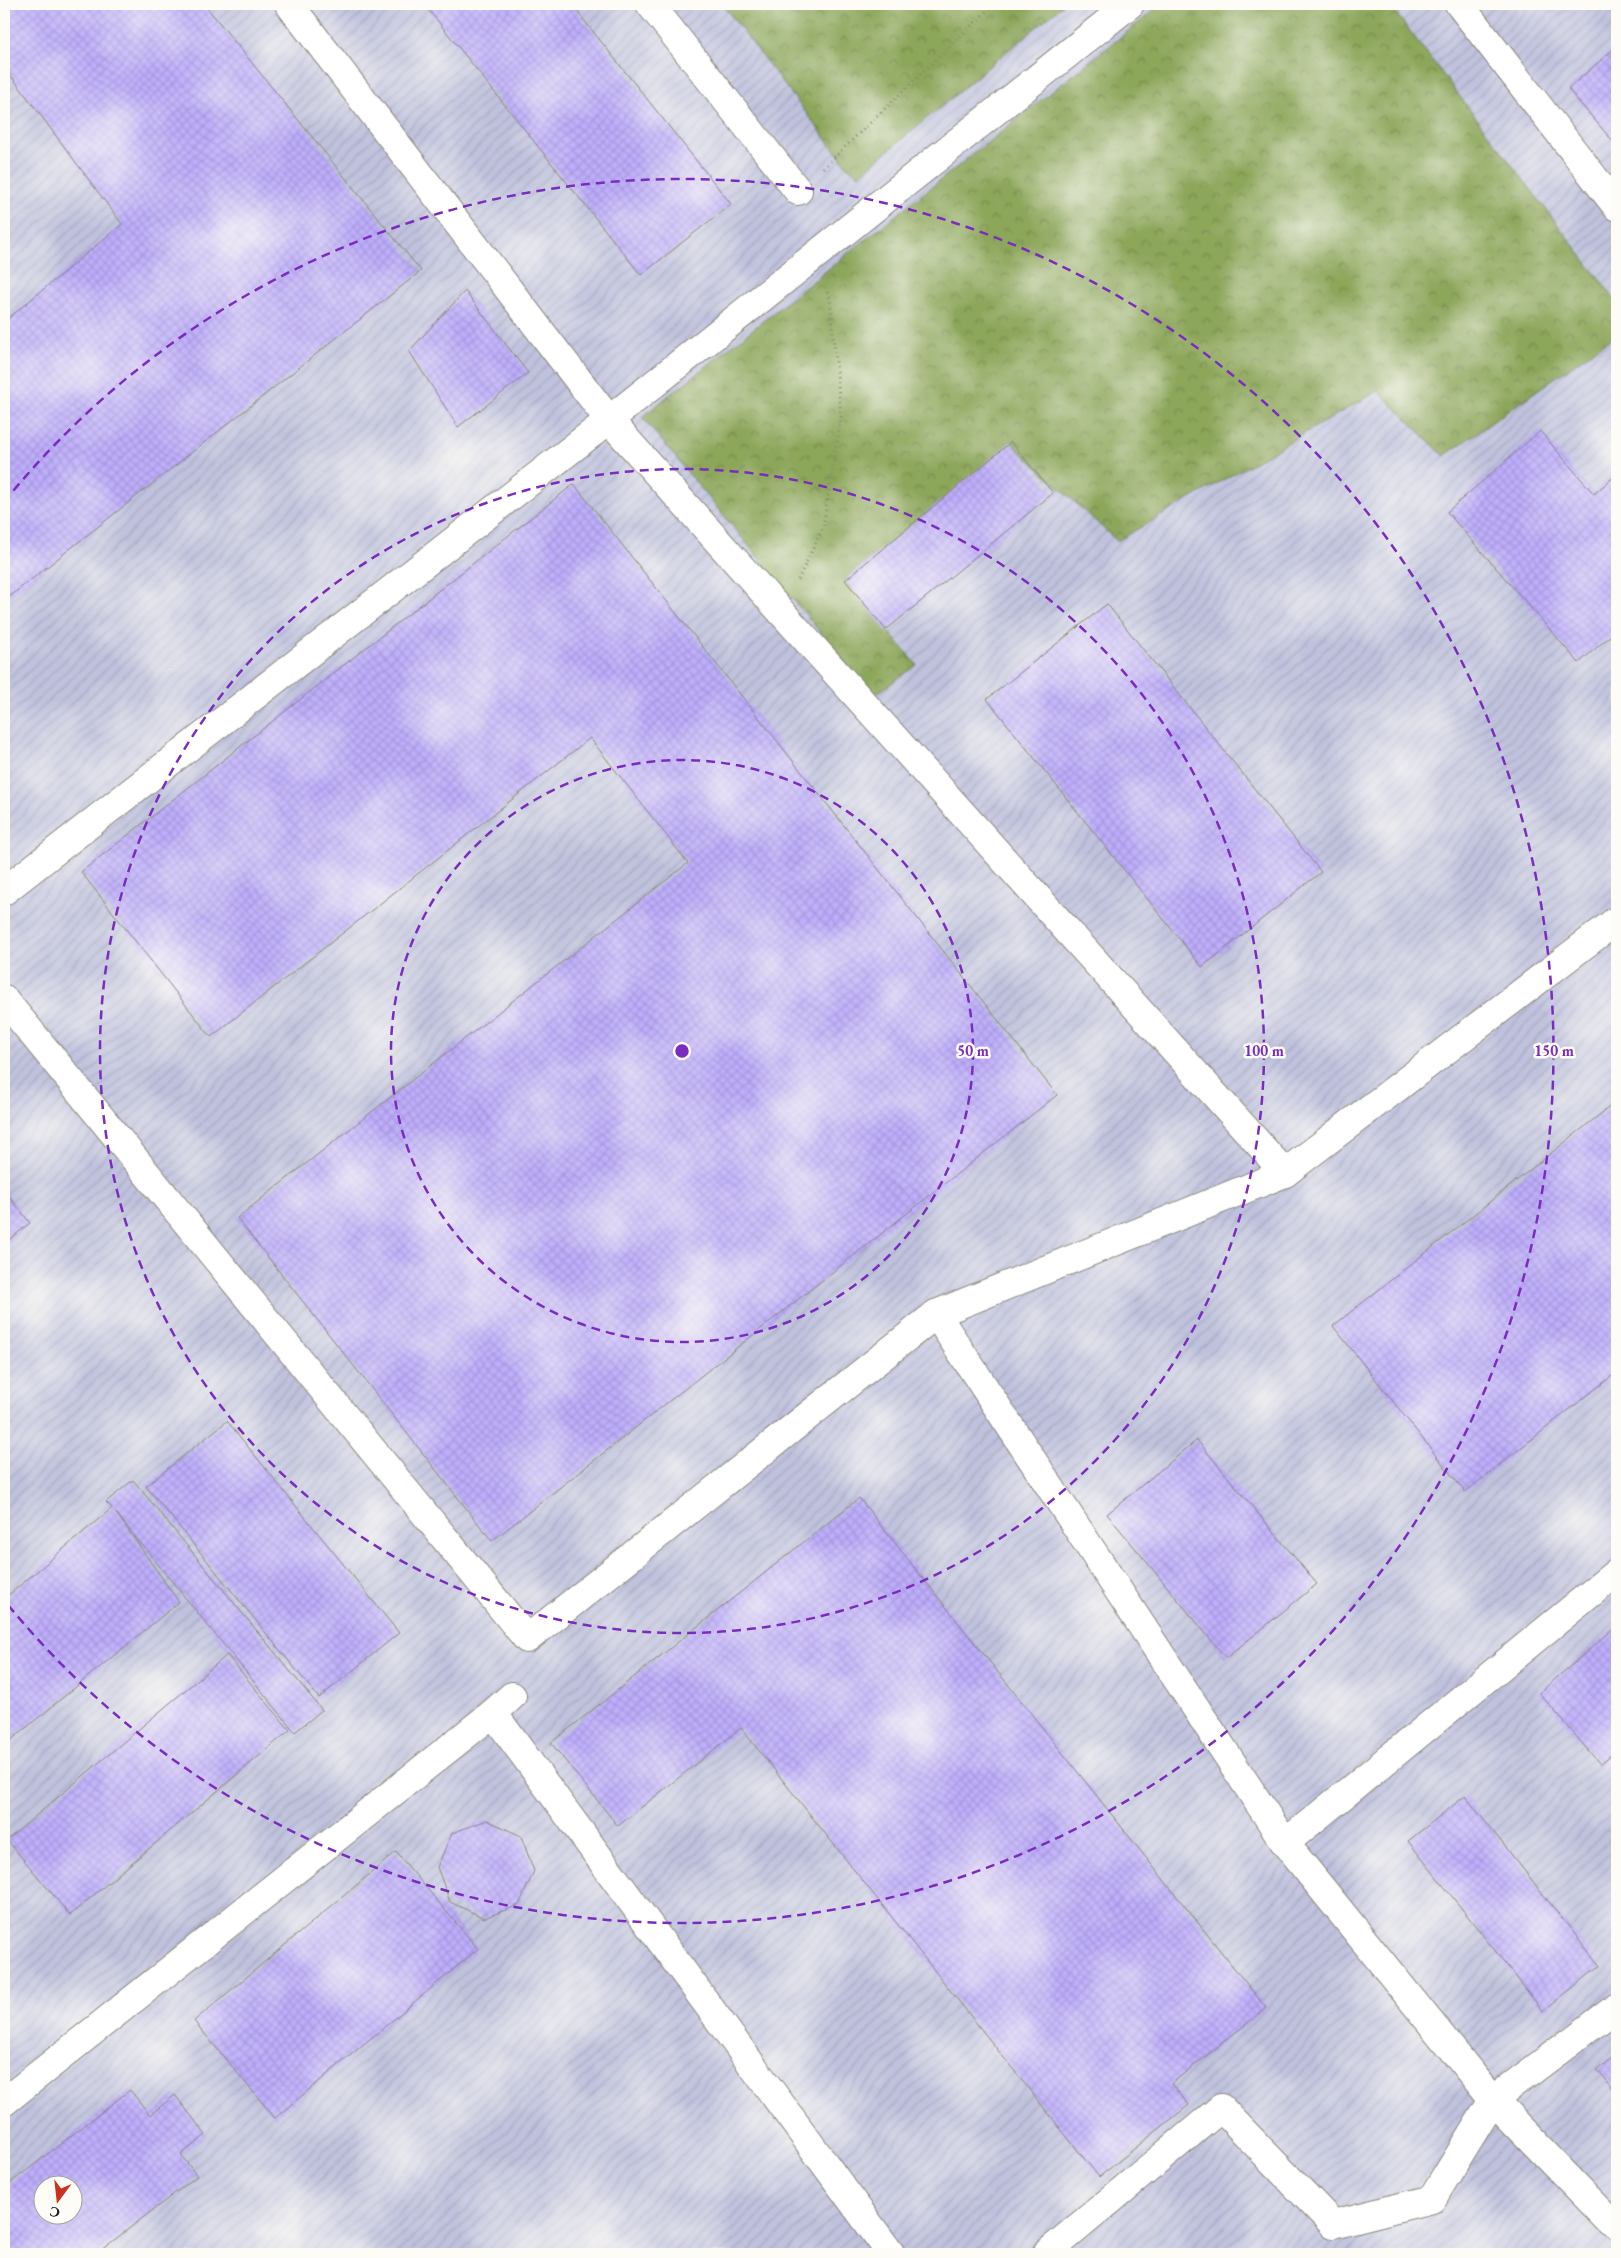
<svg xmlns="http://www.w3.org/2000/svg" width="1621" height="2258" font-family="'EB Garamond',serif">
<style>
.industrial{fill:url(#industrial-furrows);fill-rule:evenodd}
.forest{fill:url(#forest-crowns);stroke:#54613b}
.building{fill:url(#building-cross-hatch);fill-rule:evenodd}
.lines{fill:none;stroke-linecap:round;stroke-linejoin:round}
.minor-casing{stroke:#88867c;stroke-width:30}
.path{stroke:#88867c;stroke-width:3;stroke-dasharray:1 4;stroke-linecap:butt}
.minor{stroke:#fff;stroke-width:28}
.ring{fill:none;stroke:#7b2cbf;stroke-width:2.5;stroke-dasharray:9 6}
.centre{fill:#7b2cbf;stroke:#fdfcf7;stroke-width:2.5}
.ring-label{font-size:15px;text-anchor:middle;font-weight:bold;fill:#7b2cbf;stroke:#fdfcf7;stroke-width:5;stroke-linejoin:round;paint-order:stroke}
</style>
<defs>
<pattern id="industrial-furrows" width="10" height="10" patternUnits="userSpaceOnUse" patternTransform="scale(1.25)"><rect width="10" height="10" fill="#c0c2dd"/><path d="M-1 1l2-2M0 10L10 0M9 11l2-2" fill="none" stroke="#a4a6bd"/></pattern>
<pattern id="forest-crowns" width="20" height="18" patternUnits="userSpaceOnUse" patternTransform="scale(1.25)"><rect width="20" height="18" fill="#8ca65a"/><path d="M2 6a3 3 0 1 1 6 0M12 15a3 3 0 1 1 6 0" fill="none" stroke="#72864a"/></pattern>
<pattern id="building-cross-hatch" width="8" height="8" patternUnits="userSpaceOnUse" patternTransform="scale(1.25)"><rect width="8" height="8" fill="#beaefc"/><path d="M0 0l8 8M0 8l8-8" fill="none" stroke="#a395d7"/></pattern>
</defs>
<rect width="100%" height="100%" fill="#fdfcf7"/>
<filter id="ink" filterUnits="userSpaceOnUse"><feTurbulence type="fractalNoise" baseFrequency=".02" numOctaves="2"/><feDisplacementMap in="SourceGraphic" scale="10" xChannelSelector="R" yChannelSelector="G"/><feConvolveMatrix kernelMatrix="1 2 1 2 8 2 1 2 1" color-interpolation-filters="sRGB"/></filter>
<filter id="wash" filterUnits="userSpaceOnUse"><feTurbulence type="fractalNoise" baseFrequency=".0096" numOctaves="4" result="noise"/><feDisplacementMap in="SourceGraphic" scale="20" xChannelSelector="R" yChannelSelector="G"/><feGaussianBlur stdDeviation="1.12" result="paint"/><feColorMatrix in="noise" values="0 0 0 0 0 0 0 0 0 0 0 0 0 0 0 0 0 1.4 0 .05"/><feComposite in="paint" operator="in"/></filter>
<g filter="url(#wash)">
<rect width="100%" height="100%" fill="#f4efdb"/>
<path class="industrial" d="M 4,4 L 1617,4 L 1617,2254 L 4,2254 ZM 42,2186 L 72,2186 L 72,2216 L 42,2216 Z"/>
<g class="forest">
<polygon points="722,4 1064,4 859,175 847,166"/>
<polygon points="1162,4 1389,4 1617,302 1617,334 1444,456 1378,391 1117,541 1011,443 845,580 917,665 873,696 642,417"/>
</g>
<g id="blocks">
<g class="building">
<polygon points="4,4 204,4 421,271 4,601 4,322 122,224 9,73 4,77"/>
<polygon points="424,4 571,4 731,204 641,275"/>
<polygon points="1617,46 1617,146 1568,89"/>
<polygon points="465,291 528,373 458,427 409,351"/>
<polygon points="1540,431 1594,494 1617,474 1617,630 1579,663 1447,512"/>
<polygon points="1011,442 1053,493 886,630 845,580"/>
<polygon points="574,484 1057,1095 492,1541 237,1218 688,863 590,738 211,1037 81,872"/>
<polygon points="1107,604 1321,872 1202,967 987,699"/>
<polygon points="1617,1101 1617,1372 1465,1492 1333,1326"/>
<polygon points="4,1190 30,1223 4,1244"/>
<polygon points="227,1421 399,1633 319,1698 146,1486"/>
<polygon points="1197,1440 1317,1584 1226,1658 1107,1514"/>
<polygon points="133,1480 322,1710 295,1732 116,1513 179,1602 4,1746 4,1599 112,1508 106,1502"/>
<polygon points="859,1498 1266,2008 1171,2084 1189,2105 1099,2177 741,1728 618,1826 551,1743"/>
<polygon points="1617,1626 1617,1750 1600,1764 1539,1693"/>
<polygon points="227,1655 290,1730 70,1915 7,1840"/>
<polygon points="1465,1796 1600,1966 1543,2011 1408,1841"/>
<polygon points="487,1820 521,1836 534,1871 519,1905 484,1918 450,1902 437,1867 452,1833"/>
<polygon points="396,1852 478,1949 275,2118 194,2021"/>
<polygon points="1617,2052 1617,2095 1596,2070"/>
<path d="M 130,2090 L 150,2115 L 175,2095 L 206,2135 L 181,2155 L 197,2176 L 96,2254 L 4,2254 L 4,2188 ZM 42,2186 L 72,2186 L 72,2216 L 42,2216 Z"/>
</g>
</g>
</g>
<g filter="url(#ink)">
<use href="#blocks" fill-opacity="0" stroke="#88867c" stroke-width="1"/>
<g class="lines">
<defs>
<g id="minor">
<polyline points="650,4 798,191"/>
<polyline points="1459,4 1617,207"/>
<polyline points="4,891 609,420 1130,4"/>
<polyline points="4,999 527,1639 936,1314 1285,1173 609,420 289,4"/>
<polyline points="1285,1173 1617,920"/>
<polyline points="936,1314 1285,1843 1493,2100 1617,2007"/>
<polyline points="493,1713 891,2254"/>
<polyline points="1285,1843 1617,1572"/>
<polyline points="4,2102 493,1713 512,1696"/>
<polyline points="1046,2254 1221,2108 1333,2224 1432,2199 1493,2100 1611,2222 1617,2226"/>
</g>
</defs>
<use href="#minor" class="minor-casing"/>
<g class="path">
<polyline points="823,168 994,4"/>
<polyline points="798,580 823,527 841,417 830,299 827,290"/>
</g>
<use href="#minor" class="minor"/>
</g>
</g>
<g class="ring">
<circle cx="682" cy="1051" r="291"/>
<circle cx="682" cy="1051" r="582"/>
<path d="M4 502A872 872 0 1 1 4 1600"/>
</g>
<circle cx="682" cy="1051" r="8" class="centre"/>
<g class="ring-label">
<text x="973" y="1056">50 m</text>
<text x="1264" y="1056">100 m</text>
<text x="1554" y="1056">150 m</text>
</g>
<rect width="1621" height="2258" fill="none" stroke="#fdfcf7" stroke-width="20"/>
<g transform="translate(58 2200) rotate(195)"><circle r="24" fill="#fdfcf7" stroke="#a3a29f"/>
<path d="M0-4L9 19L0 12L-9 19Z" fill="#c8321e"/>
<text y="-8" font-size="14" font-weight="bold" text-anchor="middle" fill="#1c1c1c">С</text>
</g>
</svg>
